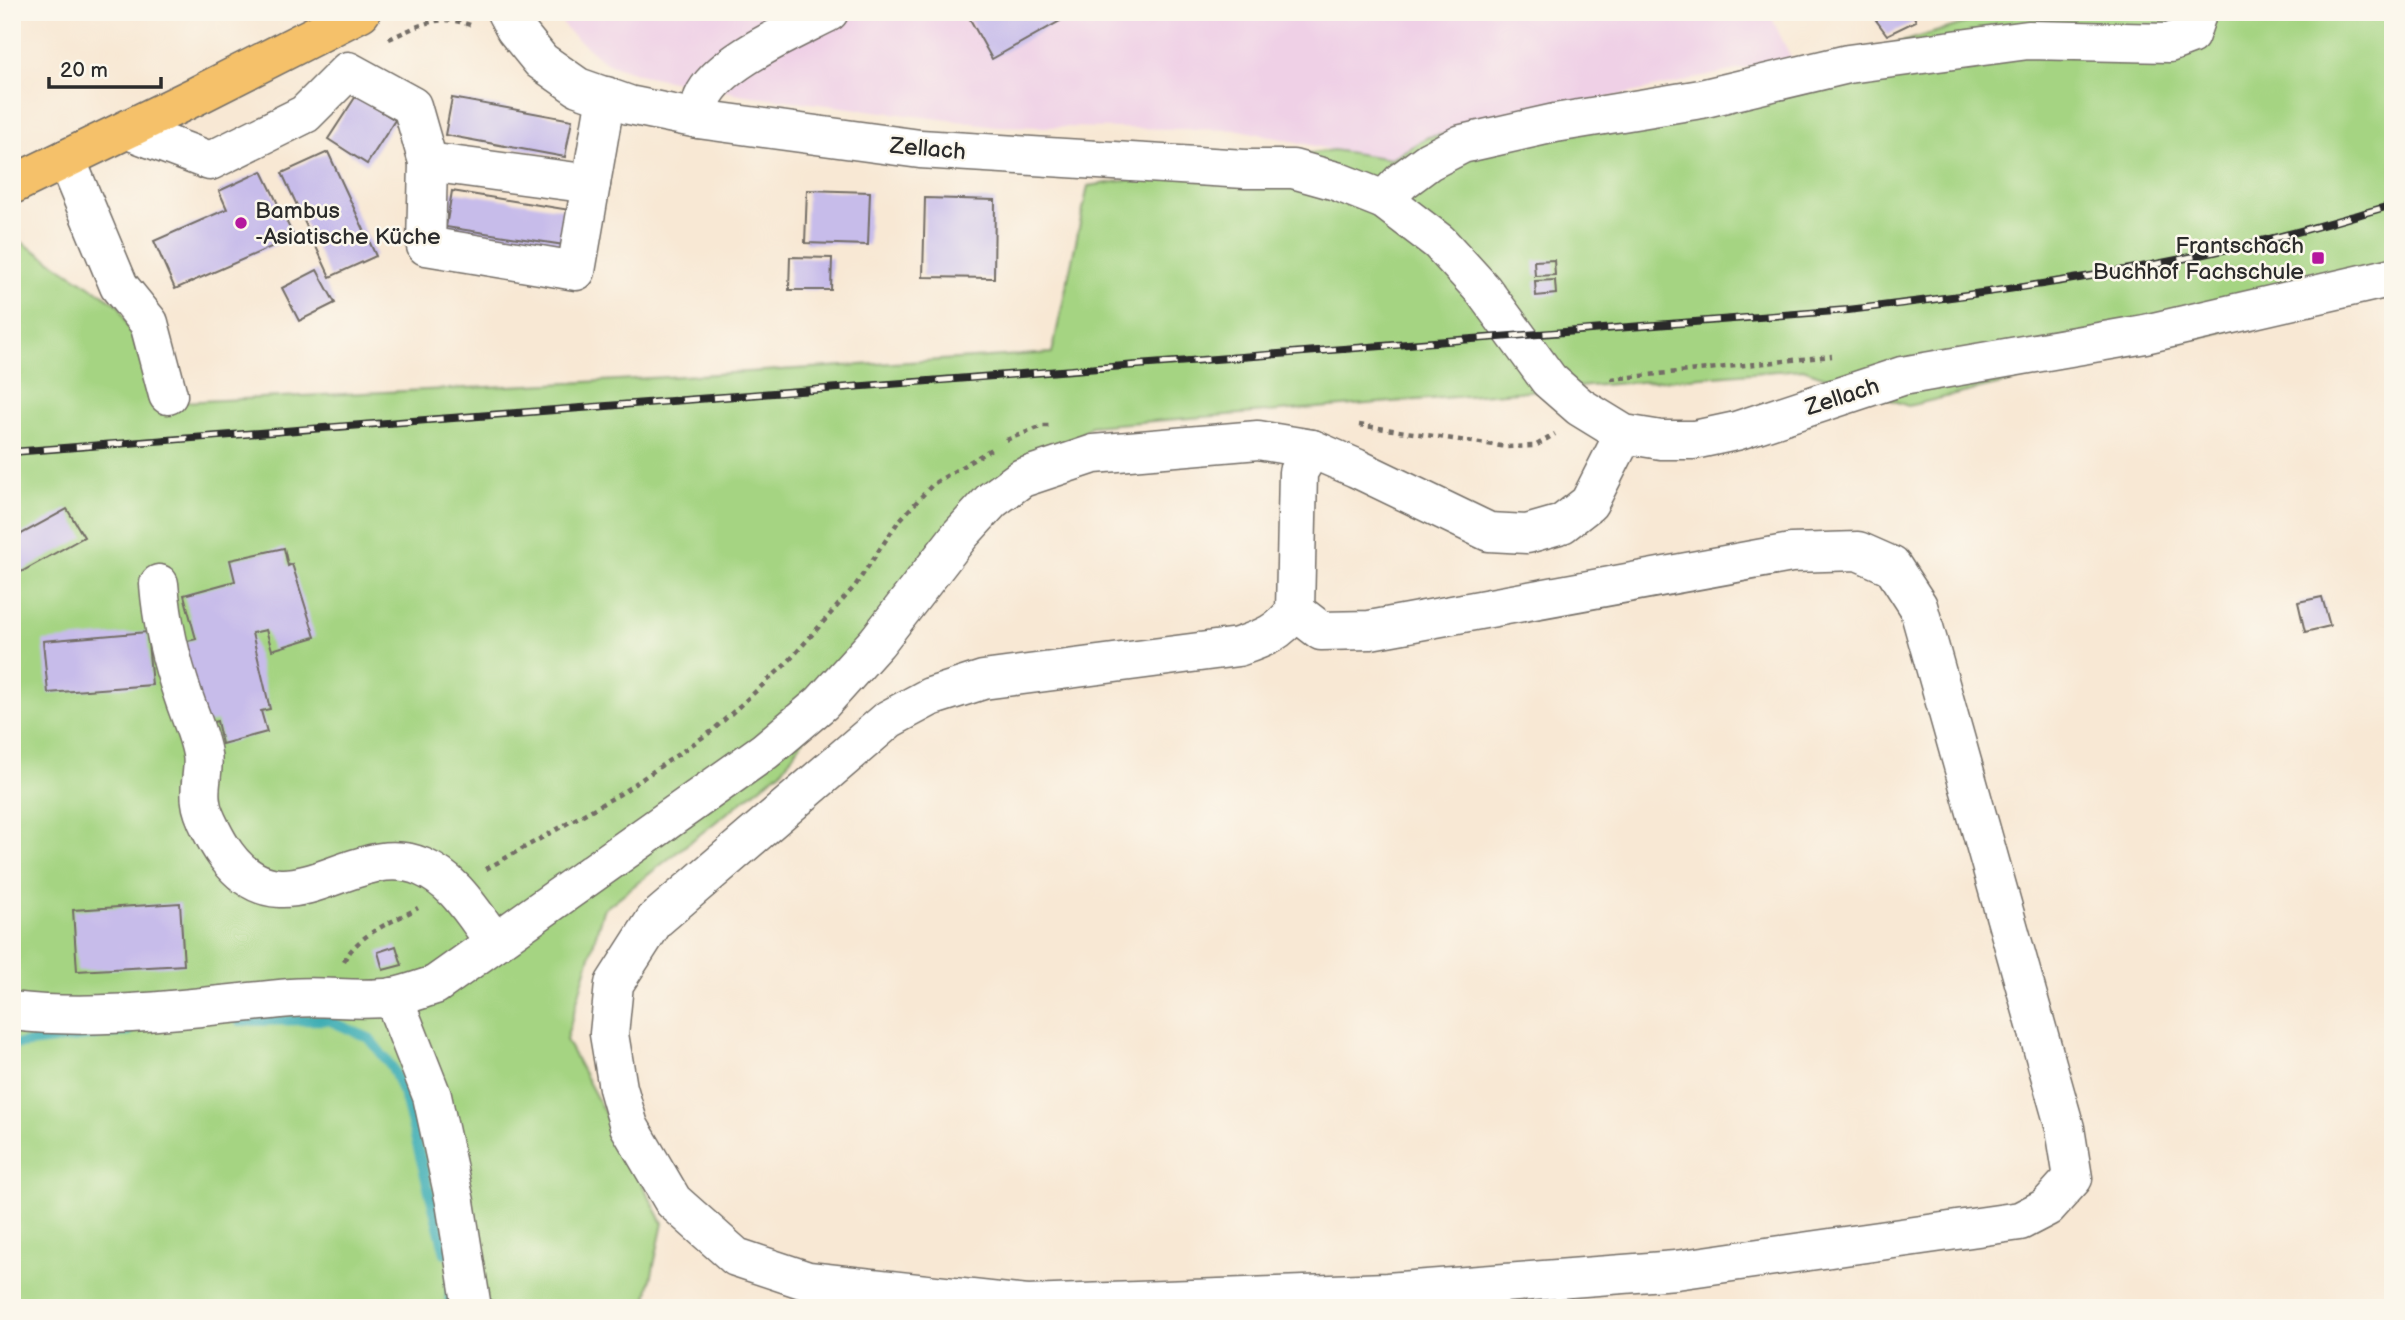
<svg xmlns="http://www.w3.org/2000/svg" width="2405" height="1320" font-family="'Balsamiq Sans',sans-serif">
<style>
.built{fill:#efd0e6}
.green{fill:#a5d482;stroke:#688056;stroke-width:2}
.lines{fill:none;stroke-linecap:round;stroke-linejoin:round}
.stream{stroke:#3cadb4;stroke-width:10}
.building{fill:#c7bcea}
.minor-casing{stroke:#736d66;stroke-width:41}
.major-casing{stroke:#736d66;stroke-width:41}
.path{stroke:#736d66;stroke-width:4.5;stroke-dasharray:5 5;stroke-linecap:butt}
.minor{stroke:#fff;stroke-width:38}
.major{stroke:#f5c16b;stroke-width:38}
.rail-casing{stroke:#2b2b2b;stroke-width:8}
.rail{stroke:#fbf7ec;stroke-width:5;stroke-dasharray:16;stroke-linecap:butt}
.poi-dot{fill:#b5179e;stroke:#fbf7ec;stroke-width:2.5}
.labels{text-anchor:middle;stroke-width:5;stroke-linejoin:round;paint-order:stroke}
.street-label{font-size:23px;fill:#2b2b2b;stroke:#fbf7ec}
.poi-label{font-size:23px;fill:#2b2b2b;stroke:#fbf7ec;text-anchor:start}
</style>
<rect width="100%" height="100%" fill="#fbf7ec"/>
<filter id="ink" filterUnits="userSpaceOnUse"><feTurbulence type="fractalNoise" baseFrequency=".0143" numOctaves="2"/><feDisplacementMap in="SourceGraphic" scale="14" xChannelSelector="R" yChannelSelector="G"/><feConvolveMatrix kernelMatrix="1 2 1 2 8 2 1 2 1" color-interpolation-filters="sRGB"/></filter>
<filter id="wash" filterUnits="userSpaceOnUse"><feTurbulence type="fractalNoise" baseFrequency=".00686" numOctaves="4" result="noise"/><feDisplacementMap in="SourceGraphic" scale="28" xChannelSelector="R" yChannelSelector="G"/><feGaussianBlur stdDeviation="1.57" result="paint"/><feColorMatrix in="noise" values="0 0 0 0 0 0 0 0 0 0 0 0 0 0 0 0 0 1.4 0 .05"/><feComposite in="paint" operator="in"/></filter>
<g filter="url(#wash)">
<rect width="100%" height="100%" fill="#f8e8d4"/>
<polygon class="built" points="553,12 1769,12 1791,58 1428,137 1391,159 1333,150 1240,130 997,126 745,95 642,75 606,63 568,31"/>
<polygon class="green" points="1983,12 2393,12 2393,291 1908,406 1803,369 1091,426 939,548 782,770 603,910 566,1040 663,1223 647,1298 703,1308 12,1308 12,236 119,305 160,403 569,383 1052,353 1088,186 1333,150 1391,159 1428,137 1739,92 1985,17"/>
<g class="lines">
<g class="stream">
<polyline points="239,1021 328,1020 369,1038 392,1067 405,1098 445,1253"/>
<polyline points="12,1045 129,1031"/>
<polyline points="449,1308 451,1279"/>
</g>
</g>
<g id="blocks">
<g class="building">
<polygon points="966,12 1076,12 992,59"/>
<polygon points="1870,12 1912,12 1916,21 1887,35"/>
<polygon points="356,96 395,120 367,164 328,139"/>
<polygon points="452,98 572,120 565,157 445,135"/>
<polygon points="328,152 376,256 330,277 282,173"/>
<polygon points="262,171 294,237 175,289 154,241 227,209 219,191"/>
<polygon points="807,190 870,192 868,245 805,243"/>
<polygon points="452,191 576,211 571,246 446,227"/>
<polygon points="925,198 995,200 994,278 923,277"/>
<polygon points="790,257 832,258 831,290 789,290"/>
<polygon points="1554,260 1555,275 1535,276 1534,261"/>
<polygon points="317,270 335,303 299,321 282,288"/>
<polygon points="1555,280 1556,294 1536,296 1535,281"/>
<polygon points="67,509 84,537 12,577 12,539"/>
<polygon points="284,548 288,566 292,564 315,637 272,650 266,630 252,633 270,709 261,711 267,732 222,744 217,721 198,726 179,643 196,639 184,595 235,581 230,560"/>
<polygon points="2322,597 2330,626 2305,632 2298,602"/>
<polygon points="147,632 152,685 48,693 43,641"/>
<polygon points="180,903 184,965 77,971 73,910"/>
<polygon points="396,946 402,965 383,970 378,952"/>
</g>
</g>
</g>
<g filter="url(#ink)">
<use href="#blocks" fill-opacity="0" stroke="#736d66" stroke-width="2"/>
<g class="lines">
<defs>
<g id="minor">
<polyline points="506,12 515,29 541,61 578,87 629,105 698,119 920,149 1245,169 1293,169 1336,181 1384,200 1439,242 1483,290 1549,380 1580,407 1624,434 1661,440 1694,440 1736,431 1902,376 2145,334 2393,277"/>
<path d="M 698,119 C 700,113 701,104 703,98 C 718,62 795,30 829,12"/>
<polyline points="128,130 210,161 305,114 348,71 412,106 428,162 426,246 576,271 606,96"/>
<polyline points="66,159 119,286 149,323 168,395"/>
<polyline points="428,162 591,184"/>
<polyline points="1384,200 1402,181 1429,161 1462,144 1555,123 1701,99 1848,64 2028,40 2169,43 2190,35 2196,17 2193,12"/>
<path d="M 159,584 C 162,623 171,661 184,698 C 190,716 199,735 202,754 C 205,769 198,786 201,802 C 202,815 218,844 226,855 C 286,937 353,837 422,867 C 457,882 472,913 495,942"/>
<path d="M 1295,611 L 1321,631 L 1370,630 L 1791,553 L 1858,551 L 1892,566 L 1918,606 L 2065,1128 L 2073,1178 L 2047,1207 L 2020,1221 L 1676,1270 L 1387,1292 L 1027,1305 L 808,1281 L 736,1257 L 673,1201 L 629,1126 L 618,1088 L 609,1034 L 614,984 L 655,920 L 889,719 L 930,697 L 983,680 L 1238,647 C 1264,638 1279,633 1295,611 L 1298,472 L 1312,449"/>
<polyline points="393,997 432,1096 455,1202 472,1308"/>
<path d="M 12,1011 C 103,1022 201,1006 291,998 C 325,995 360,1002 393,997 C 407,995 421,989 435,985 L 765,751 L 822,703 L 877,642 L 960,535 L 992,500 L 1022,478 L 1094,454 L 1258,440 L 1312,449 L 1356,468 L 1489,532 L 1527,534 L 1562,524 L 1589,503 L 1624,434"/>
</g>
<polyline id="major" points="12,185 196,96 361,12"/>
</defs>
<use href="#minor" class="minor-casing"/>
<use href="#major" class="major-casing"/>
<g class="path">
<path d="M 389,39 C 419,26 438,13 470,25"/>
<polyline points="1611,379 1832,356"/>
<polyline points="1359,425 1507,447 1535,446 1555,434"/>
<polyline points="1006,440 1043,426 1051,426"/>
<polyline points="486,869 620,794 712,731 787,663 855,586 898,522 933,484 993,448"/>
<path d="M 344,961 C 358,934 392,922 418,908"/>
</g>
<use href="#minor" class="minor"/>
<use href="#major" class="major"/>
<defs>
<path id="rail" d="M 12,452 L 1848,310 C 1991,293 2135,273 2274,238 C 2314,228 2353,216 2393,205"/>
</defs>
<use href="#rail" class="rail-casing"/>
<use href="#rail" class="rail"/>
</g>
</g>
<g class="poi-dot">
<circle cx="241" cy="223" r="7"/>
<rect x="2311" y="251" width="14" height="14" rx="3.5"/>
</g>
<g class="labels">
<g class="street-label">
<text transform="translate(928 148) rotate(5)" y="8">Zellach</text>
<text transform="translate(1842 396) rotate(-18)" y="8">Zellach</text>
</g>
<g class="poi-label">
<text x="255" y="218">Bambus<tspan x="255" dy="26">-Asiatische Küche</tspan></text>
<text x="2304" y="253" text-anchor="end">Frantschach<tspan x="2304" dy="26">Buchhof Fachschule</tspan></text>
</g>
</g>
<rect width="2405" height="1320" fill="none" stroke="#fbf7ec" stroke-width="42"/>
<path d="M49 77v10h112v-10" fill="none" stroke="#2b2b2b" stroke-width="3.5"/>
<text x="60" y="77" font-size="21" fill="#2b2b2b" stroke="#fbf7ec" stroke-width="5" paint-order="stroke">20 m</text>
</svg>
